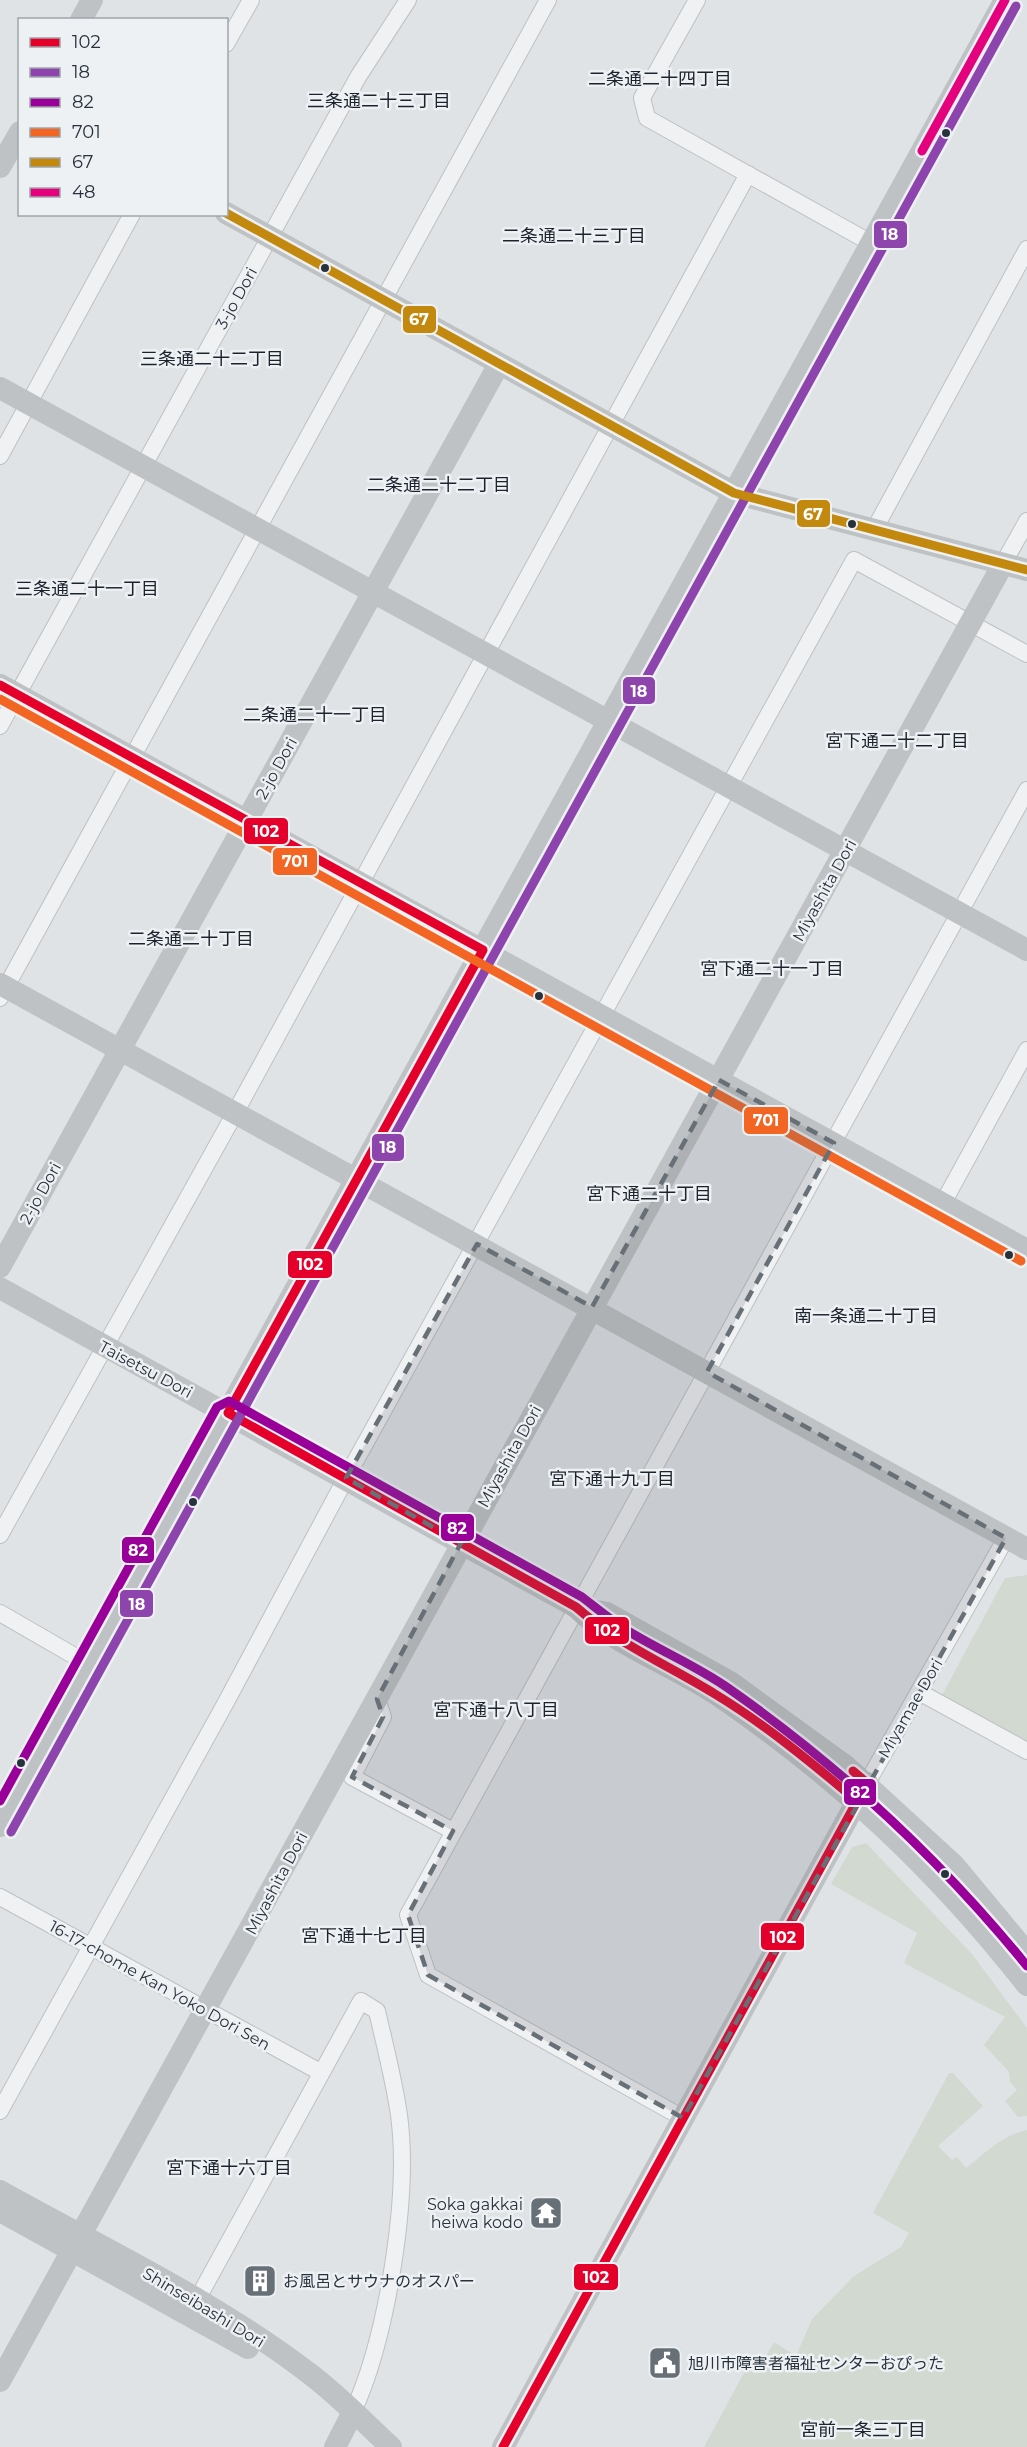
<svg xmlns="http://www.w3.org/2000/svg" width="1027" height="2447" font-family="Montserrat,'Noto Sans JP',sans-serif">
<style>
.green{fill:#d2d9d1}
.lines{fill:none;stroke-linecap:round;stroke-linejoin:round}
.street-casing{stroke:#bec1c3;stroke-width:18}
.street{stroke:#eff1f2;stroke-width:16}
.secondary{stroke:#bec2c4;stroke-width:22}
.bus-1-casing{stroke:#edf1f4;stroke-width:14}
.bus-2-casing{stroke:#edf1f4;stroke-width:14}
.bus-3-casing{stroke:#edf1f4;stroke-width:14}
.bus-4-casing{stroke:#edf1f4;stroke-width:14}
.bus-5-casing{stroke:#edf1f4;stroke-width:14}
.bus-6-casing{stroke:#edf1f4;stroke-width:14}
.bus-1{stroke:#e4002b;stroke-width:9}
.bus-2{stroke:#8e44ad;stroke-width:9}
.bus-3{stroke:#909;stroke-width:9}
.bus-4{stroke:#f26522;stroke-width:9}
.bus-5{stroke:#c3890f;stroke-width:9}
.bus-6{stroke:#e5007d;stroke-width:9}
.marked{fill:#687077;fill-opacity:0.2;stroke:#687077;stroke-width:4.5;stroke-dasharray:12 8;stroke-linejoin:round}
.bus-dot{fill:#28323c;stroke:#edf1f4;stroke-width:2}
.labels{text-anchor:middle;stroke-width:5;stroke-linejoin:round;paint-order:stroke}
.street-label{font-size:16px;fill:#28323c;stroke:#edf1f4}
.poi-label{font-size:16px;fill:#28323c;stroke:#edf1f4;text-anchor:start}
.neighbourhood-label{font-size:18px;fill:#1b232d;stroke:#edf1f4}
.line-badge{stroke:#edf1f4;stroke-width:2}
.badge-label{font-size:16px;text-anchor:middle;font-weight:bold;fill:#fff}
</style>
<rect width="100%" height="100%" fill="#e0e3e5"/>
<g class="green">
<polygon points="1027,1575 1027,1741 942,1695 1005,1578"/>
<polygon points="866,1843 972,1954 1027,2028 1027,2116 1018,2117 1005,2101 1017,2090 1010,2082 1009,2072 984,2045 1005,2017 904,1963 917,1933 831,1884 852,1847"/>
<path d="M 949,2073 L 953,2073 L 983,2106 L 938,2146 L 952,2160 L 957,2157 L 966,2168 C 985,2153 1003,2135 1027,2130 L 1027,2447 L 704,2447 L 746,2369 L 756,2374 L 774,2342 L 796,2356 L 812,2319 L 854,2276 L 901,2247 L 909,2233 L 873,2213 Z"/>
</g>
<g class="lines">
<defs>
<g id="street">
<polyline points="697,0 642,98 647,118 871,243"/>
<polyline points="226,44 251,0"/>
<polyline points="0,456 132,214"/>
<polyline points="874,530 1027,249"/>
<polyline points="1003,564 1027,521"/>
<polyline points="0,726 358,77 408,0"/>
<polyline points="0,998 548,0"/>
<polyline points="943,1203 1027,1050"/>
<polyline points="0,1535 235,1113 748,174"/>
<polyline points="0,1613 71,1654"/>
<polyline points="921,1693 1027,1751"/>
<polyline points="377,1699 383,1717 352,1777 453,1831"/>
<polyline points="867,1783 1006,1538"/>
<polyline points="0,1897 320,2072"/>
<polyline points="0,2111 225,1704 346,1478 854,560 1027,654"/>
<polyline points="683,2118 428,1975 408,1915 1027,790"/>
<path d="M 192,2309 L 361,2001 L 377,2011 C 385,2046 394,2080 399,2115 C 410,2197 387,2337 353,2412"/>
</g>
</defs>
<use href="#street" class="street-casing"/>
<use href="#street" class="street"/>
<g class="secondary">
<polyline points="81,20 92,0"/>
<polyline points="0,167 20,132"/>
<polyline points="226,213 734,493 1027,570"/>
<polyline points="0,388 1027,950"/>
<polyline points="0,685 1027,1250"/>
<path d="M 0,984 C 342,1173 686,1358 1027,1549"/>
<polyline points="0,1267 499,364"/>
<path d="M 0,1288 L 576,1607 C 616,1647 672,1664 719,1696 C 840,1779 936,1869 1027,1985"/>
<polyline points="576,1607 607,1613 730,1682 847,1767 954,1865 1027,1953"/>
<polyline points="0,1826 1005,0"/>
<path d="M 0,2191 C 104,2249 215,2301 310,2374 C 339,2396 365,2423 391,2447"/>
<polyline points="0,2211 248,2348"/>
<polyline points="0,2381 1003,564"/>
<polyline points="335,2447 353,2412"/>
<polyline points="503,2447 867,1783"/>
</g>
<defs>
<g id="bus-1">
<path d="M 0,685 L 483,950 L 228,1413 L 576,1607 C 618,1644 668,1665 715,1694 C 766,1725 812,1763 857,1801"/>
<polyline points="503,2447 867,1783 853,1771"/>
</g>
<polyline id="bus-2" points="11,1832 1016,6"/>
<path id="bus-3" d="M 0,1801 L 217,1407 L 229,1401 L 582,1597 C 599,1610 614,1623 633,1634 C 665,1653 698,1667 728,1688 C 841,1767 940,1859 1027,1966"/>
<polyline id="bus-4" points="0,699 1021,1261"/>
<polyline id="bus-5" points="226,213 734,493 1027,570"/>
<polyline id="bus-6" points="922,151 1005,0"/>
</defs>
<use href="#bus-1" class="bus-1-casing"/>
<use href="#bus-2" class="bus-2-casing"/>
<use href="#bus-3" class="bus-3-casing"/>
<use href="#bus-4" class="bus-4-casing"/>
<use href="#bus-5" class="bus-5-casing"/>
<use href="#bus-6" class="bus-6-casing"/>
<use href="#bus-1" class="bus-1"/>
<use href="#bus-2" class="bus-2"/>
<use href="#bus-3" class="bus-3"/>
<use href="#bus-4" class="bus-4"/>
<use href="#bus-5" class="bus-5"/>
<use href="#bus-6" class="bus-6"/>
</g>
<path class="marked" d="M 719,1080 L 834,1143 L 707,1372 L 1006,1538 L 683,2118 L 428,1975 L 408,1915 L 453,1831 L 352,1777 L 383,1717 L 377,1699 L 461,1543 L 346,1478 L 477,1244 L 592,1307 Z"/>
<defs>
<symbol id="temple-square" viewBox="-11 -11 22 22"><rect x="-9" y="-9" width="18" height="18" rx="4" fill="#687077" stroke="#edf1f4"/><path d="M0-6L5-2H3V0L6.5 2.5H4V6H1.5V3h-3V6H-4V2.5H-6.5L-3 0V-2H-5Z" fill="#fff"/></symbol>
<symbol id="building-square" viewBox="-11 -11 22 22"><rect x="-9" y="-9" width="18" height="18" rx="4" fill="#687077" stroke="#edf1f4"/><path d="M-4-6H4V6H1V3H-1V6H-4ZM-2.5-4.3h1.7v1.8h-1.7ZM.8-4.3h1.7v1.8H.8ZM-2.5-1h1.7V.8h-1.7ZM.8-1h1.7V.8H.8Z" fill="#fff"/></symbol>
<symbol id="civic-square" viewBox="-11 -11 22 22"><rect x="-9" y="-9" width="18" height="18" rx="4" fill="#687077" stroke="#edf1f4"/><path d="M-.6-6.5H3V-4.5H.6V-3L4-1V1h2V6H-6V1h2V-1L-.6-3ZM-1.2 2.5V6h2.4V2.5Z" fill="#fff"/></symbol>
</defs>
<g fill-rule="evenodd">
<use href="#temple-square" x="527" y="2194" width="38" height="38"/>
<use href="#building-square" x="241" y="2262" width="38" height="38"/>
<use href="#civic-square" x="646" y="2344" width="38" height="38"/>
</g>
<g class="bus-dot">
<circle cx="946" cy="133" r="5"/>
<circle cx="325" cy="268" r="5"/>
<circle cx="852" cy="524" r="5"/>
<circle cx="539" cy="996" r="5"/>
<circle cx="1009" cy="1255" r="5"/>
<circle cx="193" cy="1502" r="5"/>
<circle cx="21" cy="1763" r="5"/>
<circle cx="945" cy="1874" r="5"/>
</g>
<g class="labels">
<g class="street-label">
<text transform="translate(236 298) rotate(-61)" y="6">3-jo Dori</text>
<text transform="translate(276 768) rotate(-61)" y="6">2-jo Dori</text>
<text transform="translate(824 890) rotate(-61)" y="6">Miyashita Dori</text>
<text transform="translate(40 1193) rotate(-61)" y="6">2-jo Dori</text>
<text transform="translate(146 1369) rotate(28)" y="6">Taisetsu Dori</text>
<text transform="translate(509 1456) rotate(-61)" y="6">Miyashita Dori</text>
<text transform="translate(910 1708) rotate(-60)" y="6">Miyamae Dori</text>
<text transform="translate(276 1883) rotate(-62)" y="6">Miyashita Dori</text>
<text transform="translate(160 1985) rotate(29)" y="6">16-17-chome Kan Yoko Dori Sen</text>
<text transform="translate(204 2307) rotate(31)" y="6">Shinseibashi Dori</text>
</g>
<g class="poi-label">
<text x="523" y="2210" text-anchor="end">Soka gakkai<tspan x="523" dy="18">heiwa kodo</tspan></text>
<text x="283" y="2287">お風呂とサウナのオスパー</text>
<text x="688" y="2369">旭川市障害者福祉センターおぴった</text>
</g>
<g class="neighbourhood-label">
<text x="660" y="85">二条通二十四丁目</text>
<text x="379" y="107">三条通二十三丁目</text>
<text x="574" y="242">二条通二十三丁目</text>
<text x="212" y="365">三条通二十二丁目</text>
<text x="439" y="491">二条通二十二丁目</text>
<text x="87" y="595">三条通二十一丁目</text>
<text x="315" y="721">二条通二十一丁目</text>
<text x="897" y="747">宮下通二十二丁目</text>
<text x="191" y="945">二条通二十丁目</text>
<text x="772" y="975">宮下通二十一丁目</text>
<text x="649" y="1200">宮下通二十丁目</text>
<text x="866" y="1322">南一条通二十丁目</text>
<text x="612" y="1485">宮下通十九丁目</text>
<text x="496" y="1716">宮下通十八丁目</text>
<text x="364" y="1942">宮下通十七丁目</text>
<text x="229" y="2174">宮下通十六丁目</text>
<text x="863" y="2436">宮前一条三丁目</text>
</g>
</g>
<g class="line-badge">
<rect x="873" y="220" width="35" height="29" rx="6" fill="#8e44ad"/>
<rect x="402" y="305" width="35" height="29" rx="6" fill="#c3890f"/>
<rect x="796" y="499" width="35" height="29" rx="6" fill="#c3890f"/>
<rect x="622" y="676" width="34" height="29" rx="6" fill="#8e44ad"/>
<rect x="243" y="817" width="46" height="28" rx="6" fill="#e4002b"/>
<rect x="272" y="847" width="46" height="29" rx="6" fill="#f26522"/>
<rect x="743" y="1106" width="46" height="29" rx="6" fill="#f26522"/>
<rect x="371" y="1133" width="34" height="29" rx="6" fill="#8e44ad"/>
<rect x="287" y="1250" width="46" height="29" rx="6" fill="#e4002b"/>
<rect x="440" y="1513" width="35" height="29" rx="6" fill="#909"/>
<rect x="121" y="1536" width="34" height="28" rx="6" fill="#909"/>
<rect x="119" y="1589" width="35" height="29" rx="6" fill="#8e44ad"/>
<rect x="584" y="1616" width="46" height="29" rx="6" fill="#e4002b"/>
<rect x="843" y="1778" width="34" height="28" rx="6" fill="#909"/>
<rect x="760" y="1922" width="45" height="29" rx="6" fill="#e4002b"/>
<rect x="573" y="2263" width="46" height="28" rx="6" fill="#e4002b"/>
</g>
<g class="badge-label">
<text x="890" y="240">18</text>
<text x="419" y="325">67</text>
<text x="813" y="520">67</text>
<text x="639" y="697">18</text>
<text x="266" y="837">102</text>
<text x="295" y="867">701</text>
<text x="766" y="1126">701</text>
<text x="388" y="1153">18</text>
<text x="310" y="1270">102</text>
<text x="457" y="1534">82</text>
<text x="138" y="1556">82</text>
<text x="137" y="1610">18</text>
<text x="607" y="1636">102</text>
<text x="860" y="1798">82</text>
<text x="783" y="1943">102</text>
<text x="596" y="2283">102</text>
</g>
<rect x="18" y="18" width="210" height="198" fill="#edf1f4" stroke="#9ea5aa" stroke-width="1.5"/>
<rect x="30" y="38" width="30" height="9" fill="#e4002b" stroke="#9ea5aa" stroke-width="1.5"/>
<text x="72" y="48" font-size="18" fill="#28323c">102</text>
<rect x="30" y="68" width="30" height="9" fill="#8e44ad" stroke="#9ea5aa" stroke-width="1.5"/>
<text x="72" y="78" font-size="18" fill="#28323c">18</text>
<rect x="30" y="98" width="30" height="9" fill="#990099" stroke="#9ea5aa" stroke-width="1.5"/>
<text x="72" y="108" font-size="18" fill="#28323c">82</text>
<rect x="30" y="128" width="30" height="9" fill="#f26522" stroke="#9ea5aa" stroke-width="1.5"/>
<text x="72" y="138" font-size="18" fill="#28323c">701</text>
<rect x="30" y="158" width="30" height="9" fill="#c3890f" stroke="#9ea5aa" stroke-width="1.5"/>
<text x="72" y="168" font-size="18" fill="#28323c">67</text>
<rect x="30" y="188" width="30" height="9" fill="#e5007d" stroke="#9ea5aa" stroke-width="1.5"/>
<text x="72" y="198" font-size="18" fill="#28323c">48</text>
</svg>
